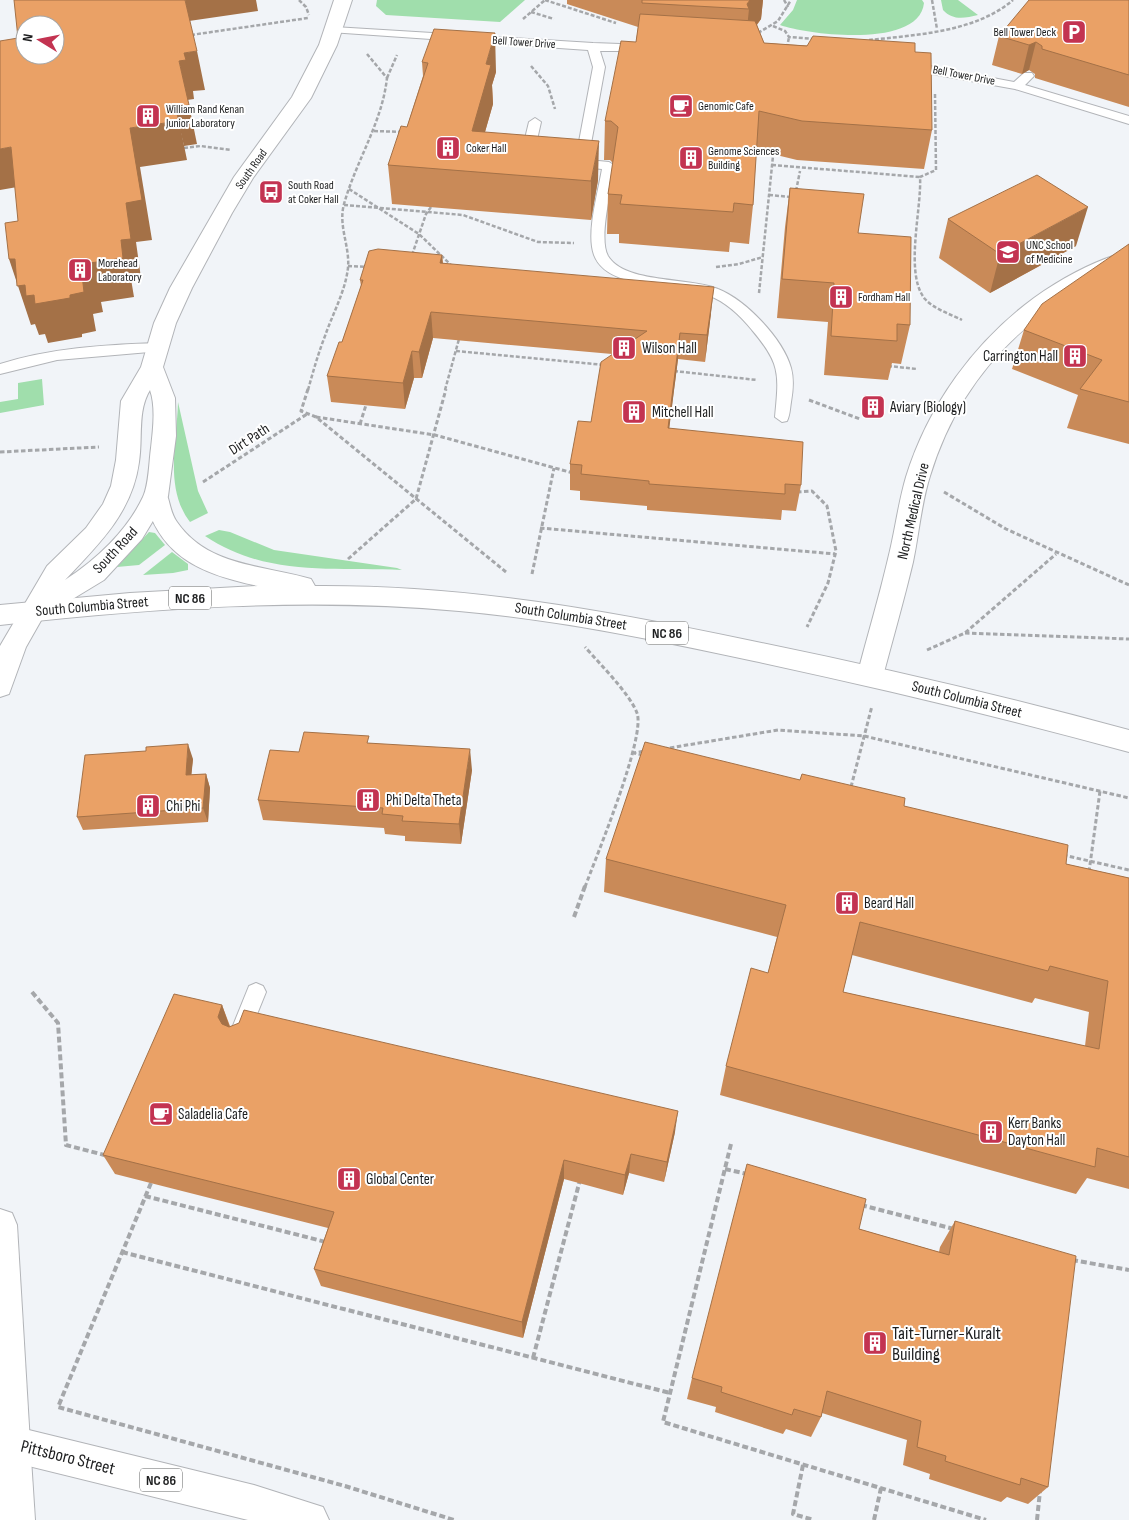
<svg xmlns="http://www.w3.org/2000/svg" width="1129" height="1520" font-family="'Sofia Sans Condensed',sans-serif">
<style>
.green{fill:#a0deac}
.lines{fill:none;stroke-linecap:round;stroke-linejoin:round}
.service-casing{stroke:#b2b4b8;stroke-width:2}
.minor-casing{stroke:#b2b4b8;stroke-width:2}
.secondary-casing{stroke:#b2b4b8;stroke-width:2}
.primary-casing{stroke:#b2b4b8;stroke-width:2}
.path-far2{stroke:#a5a7aa;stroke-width:2.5;stroke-dasharray:4 2;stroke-linecap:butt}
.path-far1{stroke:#a5a7aa;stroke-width:3;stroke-dasharray:4.5 2.5;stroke-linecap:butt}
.path{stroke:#a5a7aa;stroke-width:4;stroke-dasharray:6 3;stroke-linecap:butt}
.service{fill:#fff;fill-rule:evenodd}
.minor{fill:#fff;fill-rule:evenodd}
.secondary{fill:#fff;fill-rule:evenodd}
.primary{fill:#fff;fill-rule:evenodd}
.wall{fill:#c98a58;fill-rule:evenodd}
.shaded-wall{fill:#a47147}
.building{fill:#eaa166;stroke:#a47147;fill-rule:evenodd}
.labels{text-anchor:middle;stroke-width:4;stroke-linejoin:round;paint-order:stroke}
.far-poi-label{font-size:12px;fill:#1d1e1f;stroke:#fff;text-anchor:start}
.far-street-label{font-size:12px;fill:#1d1e1f;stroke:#fff}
.shield{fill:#fff;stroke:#616262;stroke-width:1}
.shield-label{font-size:14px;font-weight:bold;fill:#1d1e1f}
.poi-label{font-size:15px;fill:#1d1e1f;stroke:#fff;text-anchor:start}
.street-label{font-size:15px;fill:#1d1e1f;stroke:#fff}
.near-poi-label{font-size:18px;fill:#1d1e1f;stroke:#fff;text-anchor:start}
.near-street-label{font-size:18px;fill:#1d1e1f;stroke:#fff}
</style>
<rect width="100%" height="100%" fill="#f1f4f8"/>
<g class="green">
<polygon points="377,0 525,0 500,22 386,15 376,6"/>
<path d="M 797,0 L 922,0 L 924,3 C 919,49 809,35 780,25 L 793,10 Z"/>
<path d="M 941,0 L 958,0 L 978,15 C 965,18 953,21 943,10 Z"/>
<polygon points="42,379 44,405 0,413 0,402 18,399 18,383"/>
<path d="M 178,402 L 198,491 L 208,513 L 190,522 C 164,488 177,442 178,402 Z"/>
<path d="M 219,530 L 230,532 L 274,550 L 397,568 L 402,570 C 331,567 267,577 205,536 Z"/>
<polygon points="149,532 155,533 165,545 139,565 117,567"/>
<polygon points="172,552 188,564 188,570 173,573 143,575"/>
</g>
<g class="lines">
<defs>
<g id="service">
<path d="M 334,27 L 593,43 L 647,45 L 647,49 L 643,51 L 600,51 L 605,67 L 588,160 L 609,162 L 615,166 C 612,187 598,238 608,256 C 625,284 690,277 718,289 C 746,300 783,339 791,368 C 794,379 793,391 791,402 C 790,408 790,415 787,421 L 782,422 L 775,417 C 779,374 781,364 752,330 C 740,315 726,302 708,295 C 678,282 608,292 594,255 C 586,233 598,193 602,169 L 581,167 L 575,163 L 593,67 L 588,50 L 330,32 L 328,30 Z"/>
<polygon points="908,62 1014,82 1024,73 1032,73 1034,76 1025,85 1129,116 1129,124 1015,89 904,69 904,63"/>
<polygon points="535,118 541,122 534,153 535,155 529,159 523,158 521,155 529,122"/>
<path d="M 156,343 L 161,345 L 163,348 L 161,351 L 57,360 L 0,374 L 0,364 C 51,348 103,345 156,343 Z"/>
<polygon points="256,983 263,986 266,992 247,1039 240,1042 233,1039 230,1033 249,986"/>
</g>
<g id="minor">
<path d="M 1129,251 L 1129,266 C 1032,306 961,374 930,476 C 921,504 919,534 913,562 C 904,600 893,638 883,676 L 879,683 L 870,686 L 861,683 L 857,676 C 867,637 879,598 888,559 C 895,532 898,504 906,477 C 928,406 974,342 1034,298 C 1062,278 1095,260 1129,251 Z"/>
<polygon points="12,1425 25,1430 30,1443 35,1520 0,1520 0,1430"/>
</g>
<g id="secondary">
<path d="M 334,0 L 352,0 L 337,45 L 311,98 L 253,178 L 232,213 L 192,288 L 176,323 L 163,367 L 175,398 L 176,436 L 168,496 L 142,539 L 104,580 L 43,617 L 26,647 L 9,694 L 0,697 L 0,646 L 47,566 L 86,528 L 103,504 L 111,486 L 116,460 L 121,401 L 141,367 L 154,323 L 170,288 L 234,177 L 292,97 L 319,45 ZM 150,390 C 156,407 153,430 151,448 C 149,462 149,484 143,497 C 127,531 96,560 65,580 C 99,544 132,513 139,462 C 143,438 137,411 150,390 Z"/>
<polygon points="0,1209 12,1213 17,1225 30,1443 25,1456 12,1461 0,1456"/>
</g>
<g id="primary">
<path d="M 156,487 L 165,490 C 170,500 170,513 177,522 C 208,567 264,565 311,579 L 315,586 C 466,585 604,610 752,641 C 879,667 1004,696 1129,730 L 1129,752 C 1005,718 880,688 754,661 C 656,640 559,620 459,611 C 306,597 152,608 0,625 L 0,605 L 130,593 L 258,586 C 201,574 159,557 144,496 L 147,490 Z"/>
<polygon points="0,1423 254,1485 323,1507 329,1520 248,1520 0,1459"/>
</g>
</defs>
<use href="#service" class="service-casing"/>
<use href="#minor" class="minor-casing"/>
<use href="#secondary" class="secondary-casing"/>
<use href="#primary" class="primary-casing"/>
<g class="path-far2">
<polyline points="299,0 306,7 309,15"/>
<polyline points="545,0 616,23"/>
<polyline points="784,0 788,7"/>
<polyline points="932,0 937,29"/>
<polyline points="531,12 554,19"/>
<polyline points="523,19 545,0"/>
<polyline points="773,26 785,31 789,37 815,39"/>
<polyline points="758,33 778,21 791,0"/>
<polyline points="191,35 308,18"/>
<path d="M 869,40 C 916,35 976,32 1013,0"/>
<polyline points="787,48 789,37"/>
<polyline points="531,66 548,86 555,109"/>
<polyline points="387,78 397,55"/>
<path d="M 935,94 L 936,170 L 920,177 C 922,208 904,274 925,299 C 934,309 950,314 962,320"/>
<polyline points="374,131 403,132"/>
<polyline points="184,148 201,146 231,150"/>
<polyline points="772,165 920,177"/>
<polyline points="349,189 419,234 452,266"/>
<polyline points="796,191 800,171"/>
<polyline points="769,195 791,197"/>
<polyline points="344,205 463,215 538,242 574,243"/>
<polyline points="412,255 426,214 431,207"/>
<polyline points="348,266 368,267"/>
<polyline points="716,267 739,264 763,257"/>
<polyline points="759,293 773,156"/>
<polyline points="456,351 605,365"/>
<polyline points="888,366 917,369"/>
<polyline points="674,371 757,380"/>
<path d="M 308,390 C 313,372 318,354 325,336 C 333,313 345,292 348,268 C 350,246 338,226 344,204 C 356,161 382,123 387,78 L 367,54"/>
<polyline points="445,390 459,339"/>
</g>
<g class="path-far1">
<polyline points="308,389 301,411 316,417 506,572"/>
<polyline points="809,400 860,419"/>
<polyline points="316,417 435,435 573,473"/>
<polyline points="360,424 366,405"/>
<polyline points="0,452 99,447"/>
<polyline points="203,482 307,414"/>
<polyline points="797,492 812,491 827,506 836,551 828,583 807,627"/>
<polyline points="944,492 1006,529 1129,585"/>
<polyline points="540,528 835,554"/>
<polyline points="348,559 416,499 446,389"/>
<polyline points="532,574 554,468"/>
<polyline points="965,633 1129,639"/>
<polyline points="927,650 965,633 1056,554"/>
<polyline points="663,749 778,730 864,736 1129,798"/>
<polyline points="643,755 634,753 645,751"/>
<polyline points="851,787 872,706"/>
<polyline points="1063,855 1129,870"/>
<polyline points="1089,872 1100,791"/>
<path d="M 585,887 C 596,857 646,737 637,713 C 630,694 599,663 585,647"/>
</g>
<g class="path">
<polyline points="574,917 585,886"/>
<polyline points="32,992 58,1023 66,1145 108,1156"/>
<polyline points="731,1144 663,1422 986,1520"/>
<polyline points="725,1169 747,1174"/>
<polyline points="151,1183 58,1407 345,1486 454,1520"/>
<polyline points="145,1196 326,1242"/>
<polyline points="861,1205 954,1229"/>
<polyline points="122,1252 670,1393"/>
<polyline points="1072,1260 1129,1270"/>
<polyline points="533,1358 580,1180"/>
<polyline points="803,1465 793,1514 814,1520"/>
<polyline points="874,1520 881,1488"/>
<polyline points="1037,1520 1040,1491"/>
</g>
<use href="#service" class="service"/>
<use href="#minor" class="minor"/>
<use href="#secondary" class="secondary"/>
<use href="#primary" class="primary"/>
</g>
<g class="wall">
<polygon points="567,0 763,0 761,19 757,25 764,43 915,52 932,130 924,169 797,160 756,150 753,205 749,244 730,242 729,252 619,243 619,234 607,234 608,194 613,163 610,160 604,160 605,121 636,42 638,27 567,4"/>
<polygon points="1129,0 1129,107 1035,78 1035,74 1029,70 1022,74 992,65 999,36"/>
<polygon points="422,62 496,72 492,85 493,104 485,132 598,180 591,220 392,204 388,165 407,127 423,76"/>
<polygon points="790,188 858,233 910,325 901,364 892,363 888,380 824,375 828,322 777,318 785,227"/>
<polygon points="948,219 1076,246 990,293 939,258"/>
<polygon points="1129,244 1129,444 1067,428 1078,395 1012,369 1024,330"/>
<polygon points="442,255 443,263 711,313 705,362 678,359 669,428 801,485 796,511 782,510 781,520 647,510 647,506 580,500 580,491 570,490 570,464 591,422 612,354 433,338 422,378 414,378 405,409 331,402 327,376 342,342 361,286 360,280"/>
<polygon points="370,743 472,770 461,844 405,841 405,836 385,834 384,828 263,820 258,800 299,752"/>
<polygon points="193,759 191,775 206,774 210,788 208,822 83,830 77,817"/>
<path d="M 904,806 L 1066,864 L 1129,878 L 1129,1189 L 1087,1178 L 1076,1194 L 720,1095 L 726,1066 L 768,973 L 777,937 L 604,892 L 606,859 ZM 852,955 L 1032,1003 L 1035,998 L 1089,1012 L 1085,1046 L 843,992 Z"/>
<polygon points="222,1005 230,1026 675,1132 664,1182 629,1173 623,1195 564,1179 523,1338 321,1286 314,1269 328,1228 115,1174 103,1155"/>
<polygon points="955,1221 1048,1487 1028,1504 1007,1497 1001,1502 929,1479 930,1474 903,1465 907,1440 822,1413 821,1417 811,1437 786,1429 783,1434 715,1412 716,1407 687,1399 692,1378 859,1229 939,1252 940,1247"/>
</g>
<g class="shaded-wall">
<polygon points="185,0 256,0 258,11 189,21"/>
<polygon points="750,0 763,0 761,19 746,38 749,9 747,4"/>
<polygon points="495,33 496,72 492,85 493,104 474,170 472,131 486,64"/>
<polygon points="1036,42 1029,70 1022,74 1029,45"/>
<polygon points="197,51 205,90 193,91 194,99 187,100 179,61 184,53"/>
<polygon points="189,105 197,144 184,146 175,107"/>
<polygon points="179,121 187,160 140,167 152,240 136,242 141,278 131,279 134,297 101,302 103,312 93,314 96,331 82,334 82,337 48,343 45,334 39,335 35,324 31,325 9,259 15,259 25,285 34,295 70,295 90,263 121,240 126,203 130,128"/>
<polygon points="599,141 598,180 591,220 591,181"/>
<polygon points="11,147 23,186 0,190 0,149"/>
<polygon points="1088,207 1076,246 990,293 1000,254"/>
<polygon points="442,255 444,281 440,263"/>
<polygon points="714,287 711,313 705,362 707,335"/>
<polygon points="431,312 433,338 422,378 419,352"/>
<polygon points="680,333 678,359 666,454 668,428"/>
<polygon points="412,351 414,378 405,409 403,383"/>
<polygon points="188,744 193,759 190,789 186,775"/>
<polygon points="470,749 472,770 461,844 459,824"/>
<polygon points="206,774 210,788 208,822 203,808"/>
<polygon points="222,1005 230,1028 226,1039 218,1017"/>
<polygon points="678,1111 675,1132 664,1182 667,1162"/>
<polygon points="631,1154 629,1173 623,1195 625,1175"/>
<polygon points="564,1160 564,1179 523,1338 522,1322"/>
</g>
<g class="building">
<path d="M 14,0 L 185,0 L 197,51 L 184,53 L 186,60 L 179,61 L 189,105 L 175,107 L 179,121 L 130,128 L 142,200 L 126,203 L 131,239 L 121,240 L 123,258 L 90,263 L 92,273 L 82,275 L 84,292 L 70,295 L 70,298 L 35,304 L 34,295 L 26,296 L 25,285 L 17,286 L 15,259 L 9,259 L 5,223 L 18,221 L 11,147 L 0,149 L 0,41 L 18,38 ZM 25,25 L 55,25 L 55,55 L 25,55 Z"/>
<polygon points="642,0 750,0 747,4 749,9 642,3"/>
<polygon points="1029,0 1129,0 1129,75 1042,49 1042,46 1036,42 1029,45 999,36"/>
<polygon points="640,14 755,21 764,43 807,46 813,36 915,43 915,52 931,53 932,130 802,121 759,111 753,205 734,203 733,212 620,204 622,195 608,194 618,127 611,121 605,121 621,41 636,42"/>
<polygon points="434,29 495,33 486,64 491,65 472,131 599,141 591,181 388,165 401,126 407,127 428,63 422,62"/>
<polygon points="1037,175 1088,207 1000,254 948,219"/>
<polygon points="790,188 864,194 858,233 911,237 910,325 897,324 897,341 831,336 834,283 782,279"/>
<polygon points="1129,244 1129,402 1080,389 1102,360 1024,330 1042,304"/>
<polygon points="378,249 442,255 440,263 714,287 707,335 680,333 668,428 803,442 801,485 785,484 785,494 649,484 649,481 581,474 582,465 570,464 578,421 591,422 601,362 647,331 431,312 419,352 412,351 403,383 327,376 339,342 342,342 363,280 360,280 369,251"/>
<polygon points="304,732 369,736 367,743 470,749 459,824 402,821 403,816 382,814 383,808 258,800 270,750 299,752"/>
<path d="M 645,742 L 800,780 L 802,774 L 905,798 L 904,806 L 1068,845 L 1066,864 L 1129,878 L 1129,1157 L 1097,1148 L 1095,1167 L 726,1066 L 751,968 L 768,973 L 786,905 L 606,859 ZM 860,922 L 1048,971 L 1050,966 L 1108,981 L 1099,1049 L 843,992 Z"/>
<polygon points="188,744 186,775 206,774 203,808 77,817 85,755 146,751 146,747"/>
<polygon points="174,994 222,1005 218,1017 222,1024 229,1027 239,1023 244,1010 678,1111 667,1162 631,1154 625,1175 564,1160 522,1322 314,1269 334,1212 103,1155"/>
<polygon points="747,1164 866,1199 859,1229 949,1255 955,1221 1076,1256 1048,1487 1021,1478 1020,1485 945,1461 946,1456 917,1447 921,1421 827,1391 821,1417 794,1409 792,1415 721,1392 722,1387 692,1378"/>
</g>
<defs>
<symbol id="parking-square" viewBox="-11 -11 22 22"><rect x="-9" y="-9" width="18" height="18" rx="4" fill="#c33351" stroke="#fff"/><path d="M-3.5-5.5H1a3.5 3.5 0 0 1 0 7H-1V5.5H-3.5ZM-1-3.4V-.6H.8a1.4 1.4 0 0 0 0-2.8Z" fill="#fff"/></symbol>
<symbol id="cafe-square" viewBox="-11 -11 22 22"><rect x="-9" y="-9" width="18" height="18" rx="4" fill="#c33351" stroke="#fff"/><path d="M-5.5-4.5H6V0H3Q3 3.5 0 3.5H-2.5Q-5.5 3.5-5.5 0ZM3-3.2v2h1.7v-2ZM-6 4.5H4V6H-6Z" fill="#fff"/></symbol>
<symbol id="building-square" viewBox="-11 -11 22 22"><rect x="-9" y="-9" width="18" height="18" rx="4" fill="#c33351" stroke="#fff"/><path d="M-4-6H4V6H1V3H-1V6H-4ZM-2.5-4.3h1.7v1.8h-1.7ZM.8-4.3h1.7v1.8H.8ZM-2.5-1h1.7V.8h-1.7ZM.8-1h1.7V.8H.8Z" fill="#fff"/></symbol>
<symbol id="bus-square" viewBox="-11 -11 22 22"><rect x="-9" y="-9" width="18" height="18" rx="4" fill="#c33351" stroke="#fff"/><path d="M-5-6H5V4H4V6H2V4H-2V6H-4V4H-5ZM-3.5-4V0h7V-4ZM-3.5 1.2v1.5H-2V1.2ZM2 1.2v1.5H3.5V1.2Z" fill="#fff"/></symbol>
<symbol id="university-square" viewBox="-11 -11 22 22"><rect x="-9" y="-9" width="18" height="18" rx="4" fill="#c33351" stroke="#fff"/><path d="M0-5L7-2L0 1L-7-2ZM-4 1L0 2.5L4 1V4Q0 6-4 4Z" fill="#fff"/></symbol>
</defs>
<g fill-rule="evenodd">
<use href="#parking-square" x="1060" y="18" width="28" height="28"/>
<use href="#cafe-square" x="667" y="92" width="28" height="28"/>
<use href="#building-square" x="134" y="102" width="28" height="28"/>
<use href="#building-square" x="434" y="134" width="28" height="28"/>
<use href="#building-square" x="677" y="144" width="28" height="28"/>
<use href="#bus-square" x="257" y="178" width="28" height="28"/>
<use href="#university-square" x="994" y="238" width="28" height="28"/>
<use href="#building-square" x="66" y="256" width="28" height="28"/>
<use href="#building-square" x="827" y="283" width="28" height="28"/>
<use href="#building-square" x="610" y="334" width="28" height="28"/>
<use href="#building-square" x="1061" y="342" width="28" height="28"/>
<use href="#building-square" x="859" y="393" width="28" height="28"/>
<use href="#building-square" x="620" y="398" width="28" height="28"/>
<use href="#building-square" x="354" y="786" width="28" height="28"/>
<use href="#building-square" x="134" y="792" width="28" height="28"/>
<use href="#building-square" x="833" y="889" width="28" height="28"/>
<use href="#cafe-square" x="147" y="1100" width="28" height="28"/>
<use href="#building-square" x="977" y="1118" width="28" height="28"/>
<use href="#building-square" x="335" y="1165" width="28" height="28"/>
<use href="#building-square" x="861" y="1329" width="28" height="28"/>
</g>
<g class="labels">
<g class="far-poi-label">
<text x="1056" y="36" text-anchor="end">Bell Tower Deck</text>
<text x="698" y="110">Genomic Cafe</text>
<text x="166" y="113">William Rand Kenan<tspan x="166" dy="14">Junior Laboratory</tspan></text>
<text x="466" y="152">Coker Hall</text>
<text x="708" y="155">Genome Sciences<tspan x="708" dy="14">Building</tspan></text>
<text x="288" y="189">South Road<tspan x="288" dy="14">at Coker Hall</tspan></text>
<text x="1026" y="249">UNC School<tspan x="1026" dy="14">of Medicine</tspan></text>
<text x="98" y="267">Morehead<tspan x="98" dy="14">Laboratory</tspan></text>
<text x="858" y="301">Fordham Hall</text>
</g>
<g class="far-street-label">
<text transform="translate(524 42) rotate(4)" y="4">Bell Tower Drive</text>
<text transform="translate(964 75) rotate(11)" y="4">Bell Tower Drive</text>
<text transform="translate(251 169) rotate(-55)" y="4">South Road</text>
</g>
<g class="shield">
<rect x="169" y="586.5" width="42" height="23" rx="4"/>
<rect x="646" y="621.5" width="42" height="23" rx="4"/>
<rect x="140" y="1468.5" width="42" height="23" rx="4"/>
</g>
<g class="shield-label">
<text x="190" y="603">NC 86</text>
<text x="667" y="638">NC 86</text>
<text x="161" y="1485">NC 86</text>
</g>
<g class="poi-label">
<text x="642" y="353">Wilson Hall</text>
<text x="1058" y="361" text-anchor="end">Carrington Hall</text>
<text x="890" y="412">Aviary (Biology)</text>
<text x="652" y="417">Mitchell Hall</text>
<text x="386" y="805">Phi Delta Theta</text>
<text x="166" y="811">Chi Phi</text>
<text x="864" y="908">Beard Hall</text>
<text x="178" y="1119">Saladelia Cafe</text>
<text x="1008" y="1128">Kerr Banks<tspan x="1008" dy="17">Dayton Hall</tspan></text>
<text x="366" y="1184">Global Center</text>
</g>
<g class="street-label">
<text transform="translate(249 439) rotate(-33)" y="5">Dirt Path</text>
<text transform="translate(913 511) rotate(-77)" y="5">North Medical Drive</text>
<text transform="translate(115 550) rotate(-47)" y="5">South Road</text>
<text transform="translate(92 606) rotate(-5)" y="5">South Columbia Street</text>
<text transform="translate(571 616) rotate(9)" y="5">South Columbia Street</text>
<text transform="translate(967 699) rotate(14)" y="5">South Columbia Street</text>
</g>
<g class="near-poi-label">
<text x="892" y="1339">Tait-Turner-Kuralt<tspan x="892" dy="21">Building</tspan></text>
</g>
<g class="near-street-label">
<text transform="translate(68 1457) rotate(14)" y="6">Pittsboro Street</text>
</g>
</g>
<g transform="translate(40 40) rotate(280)"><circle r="24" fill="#ffffff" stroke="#a5a5a5"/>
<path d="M0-4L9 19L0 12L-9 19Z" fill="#c33351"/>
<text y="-8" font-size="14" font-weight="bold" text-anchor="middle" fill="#1d1e1f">N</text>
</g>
</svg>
